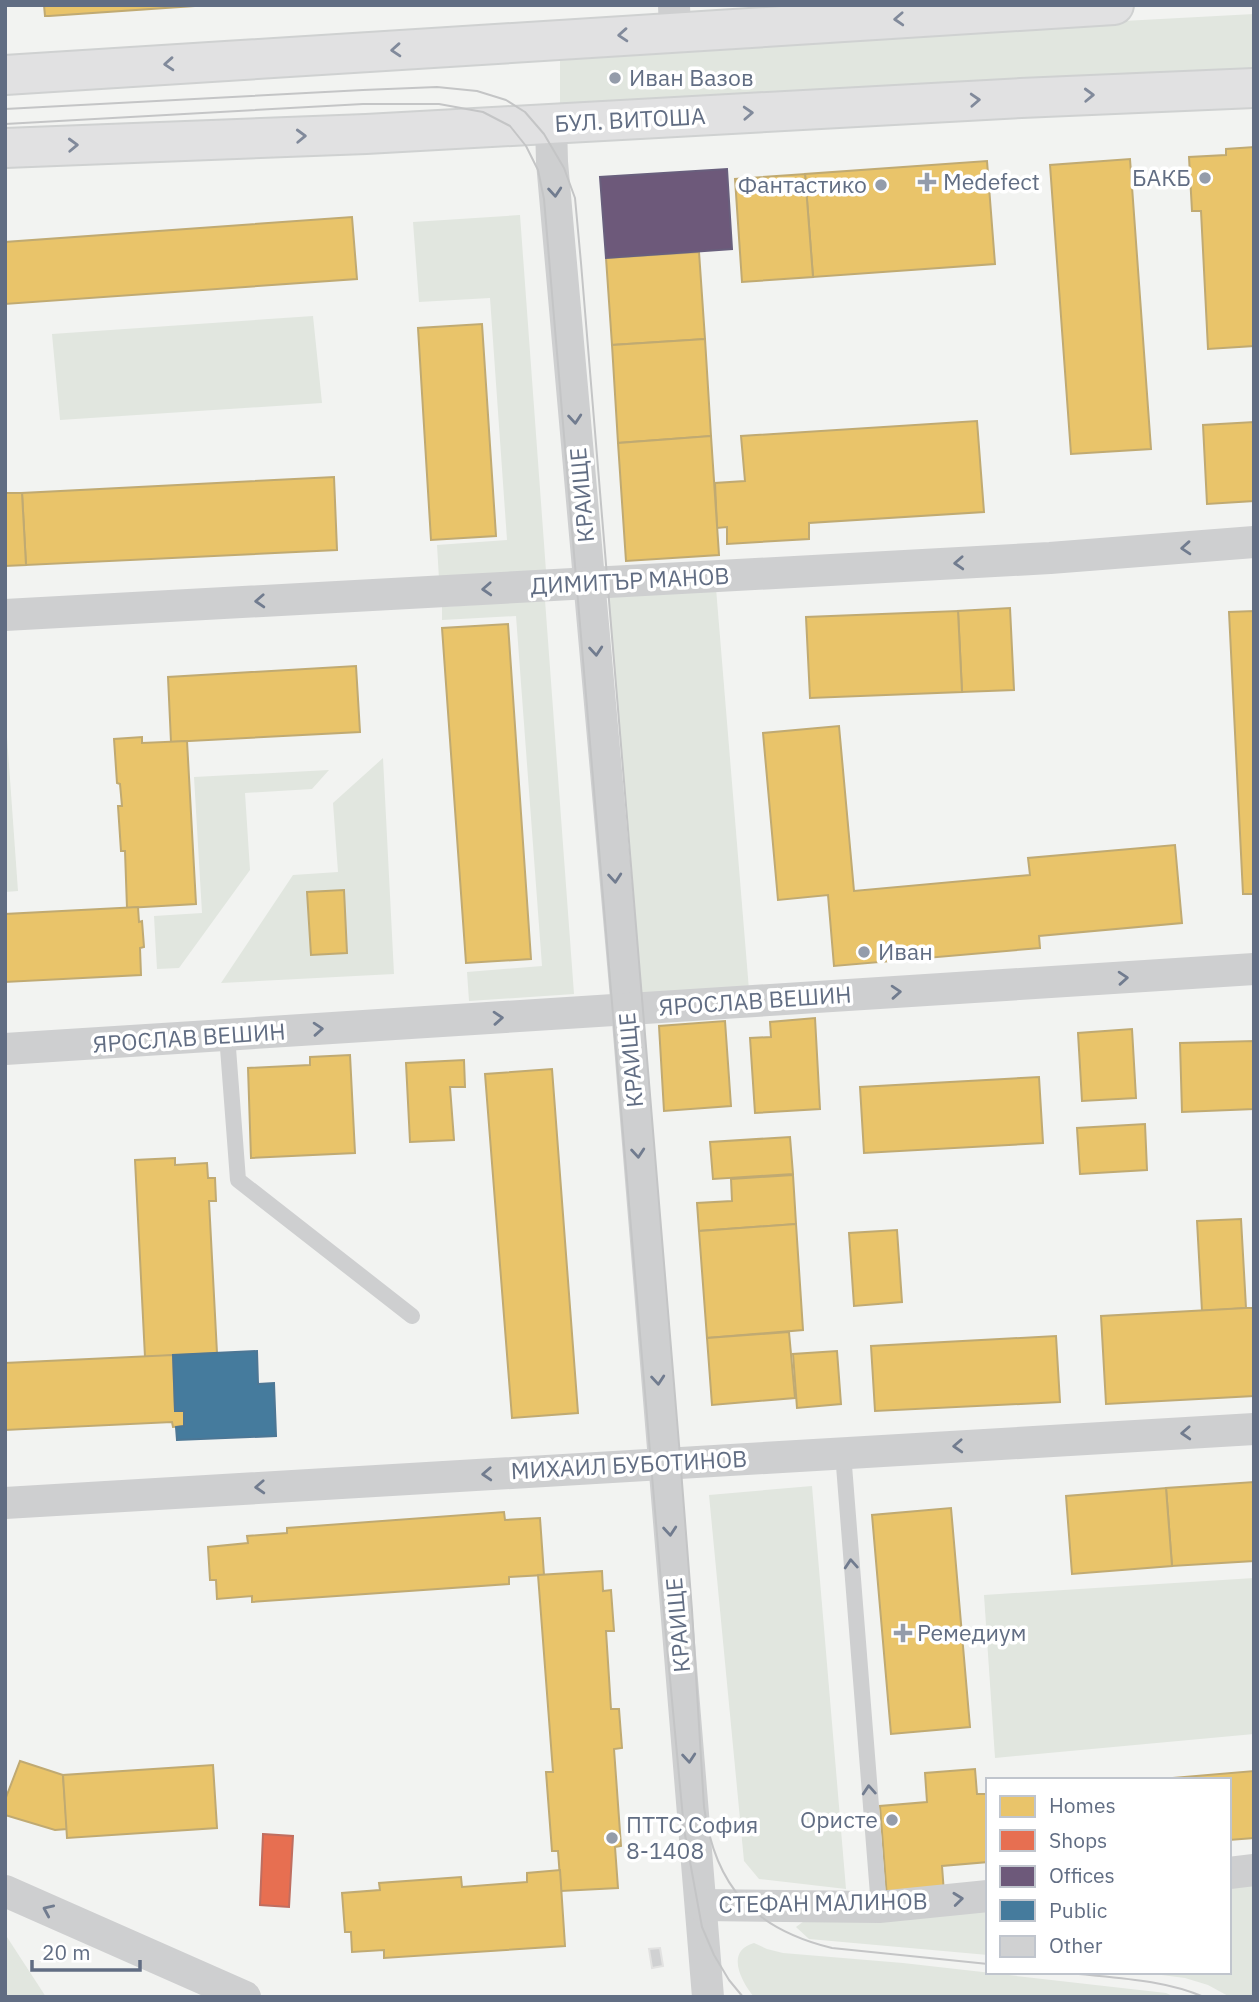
<svg xmlns="http://www.w3.org/2000/svg" width="1259" height="2002" font-family="'IBM Plex Sans',sans-serif">
<style>
.green{fill:#e1e6df}
.homes{fill:#e9c46a;stroke:#c0aa72;stroke-width:2}
.shops{fill:#e76f51;stroke:#bf6e60;stroke-width:2}
.offices{fill:#6d597a;stroke:#695f7d;stroke-width:2}
.public{fill:#457b9d;stroke:#4d7795;stroke-width:2}
.building{fill:#d0d1d2;stroke:#e2e2e1;stroke-width:2}
.lines{fill:none;stroke-linecap:round;stroke-linejoin:round}
.secondary-casing{stroke:#cfd1d1;stroke-width:42}
.lane{stroke:#cecfd0;stroke-width:16}
.street{stroke:#cecfd0;stroke-width:32}
.secondary{stroke:#e1e1e2;stroke-width:38}
.tram{stroke:#c4c5c6;stroke-width:2}
.oneway{stroke:#818a9b}
.oneway2{stroke:#717c8f}
.poi-dot{fill:#949caa;stroke:#fff;stroke-width:2.5}
.labels{text-anchor:middle;stroke-width:7;stroke-linejoin:round;paint-order:stroke}
.poi-label{font-size:23px;fill:#616d83;stroke:#fff;text-anchor:start}
.street-label{font-size:23px;fill:#616d83;stroke:#fff}
</style>
<rect width="100%" height="100%" fill="#f2f3f1"/>
<g class="green">
<polygon points="1254,14 1254,77 560,107 560,51"/>
<polygon points="520,215 546,571 439,579 437,545 507,540 490,298 419,302 413,222"/>
<polygon points="313,316 322,403 60,420 52,334"/>
<polygon points="715,576 750,1002 643,1009 607,582"/>
<polygon points="545,600 574,994 469,1001 467,972 542,966 516,616 442,620 442,607"/>
<polygon points="5,709 18,891 5,892"/>
<polygon points="383,758 394,974 221,983 293,875 338,872 333,803"/>
<polygon points="329,770 312,789 245,793 250,870 179,968 157,969 154,916 202,913 194,777"/>
<polygon points="812,1486 846,1889 759,1879 744,1861 709,1495"/>
<polygon points="1254,1578 1254,1734 995,1758 984,1595"/>
<polygon points="1254,1881 1254,1997 1230,1997 1208,1985 1185,1978 1138,1972 1229,1972 1229,1883"/>
<polygon points="988,1905 988,1955 809,1939 796,1927 811,1916"/>
<polygon points="5,1934 46,1997 5,1997"/>
<path d="M 754,1943 L 767,1949 L 783,1953 L 903,1963 L 1166,1993 L 1175,1997 L 754,1997 C 741,1981 725,1951 754,1943 Z"/>
</g>
<g class="homes">
<polygon points="44,5 194,5 194,6 49,16 45,16"/>
<polygon points="1254,147 1254,346 1208,349 1201,211 1192,211 1189,157 1226,155 1226,149"/>
<polygon points="1130,159 1151,449 1071,454 1050,165"/>
<polygon points="987,161 995,264 813,277 805,174"/>
<polygon points="805,174 813,277 742,282 735,179"/>
<polygon points="352,217 357,279 5,304 5,242"/>
<polygon points="699,252 705,339 612,345 606,258"/>
<polygon points="482,324 496,536 431,540 418,328"/>
<polygon points="705,339 711,436 618,443 612,345"/>
<polygon points="977,421 984,512 809,523 809,539 727,544 727,527 717,528 715,483 745,481 741,436"/>
<polygon points="1254,422 1254,501 1207,504 1203,425"/>
<polygon points="711,436 719,555 626,561 618,443"/>
<polygon points="334,477 337,550 26,565 22,493"/>
<polygon points="5,493 22,493 26,565 5,566"/>
<polygon points="1010,608 1014,690 962,692 958,611"/>
<polygon points="958,611 962,692 810,698 806,617"/>
<polygon points="1254,611 1254,894 1243,894 1229,612"/>
<polygon points="508,624 531,959 466,963 442,628"/>
<polygon points="356,666 360,732 171,742 168,677"/>
<polygon points="839,726 854,891 1030,875 1028,858 1175,845 1182,923 1039,936 1040,948 834,966 828,895 778,900 763,733"/>
<polygon points="142,737 142,743 187,741 196,904 127,908 125,851 121,851 118,806 122,806 120,784 117,783 114,739"/>
<polygon points="344,890 347,953 311,955 307,892"/>
<polygon points="138,907 139,922 142,921 144,947 140,948 141,975 5,982 5,914"/>
<polygon points="815,1018 820,1109 755,1113 750,1038 771,1037 770,1022"/>
<polygon points="725,1021 731,1106 664,1111 659,1026"/>
<polygon points="1132,1029 1136,1098 1082,1101 1078,1033"/>
<polygon points="1254,1041 1254,1109 1182,1112 1180,1043"/>
<polygon points="350,1055 355,1153 251,1158 248,1068 310,1065 310,1057"/>
<polygon points="464,1060 465,1087 450,1087 454,1140 410,1142 406,1063"/>
<polygon points="552,1069 578,1413 512,1418 485,1074"/>
<polygon points="1039,1077 1043,1143 864,1153 860,1087"/>
<polygon points="1145,1124 1147,1170 1080,1174 1077,1128"/>
<polygon points="790,1137 793,1174 713,1179 710,1142"/>
<polygon points="175,1158 175,1165 207,1163 208,1178 215,1178 216,1201 209,1201 217,1353 145,1357 135,1160"/>
<polygon points="793,1175 796,1224 699,1231 697,1203 732,1201 731,1179"/>
<polygon points="1241,1219 1246,1308 1202,1311 1197,1221"/>
<polygon points="796,1224 803,1330 707,1338 699,1231"/>
<polygon points="897,1230 902,1302 854,1306 849,1233"/>
<polygon points="1246,1308 1254,1308 1254,1396 1106,1404 1101,1316"/>
<polygon points="789,1332 795,1398 712,1405 707,1338"/>
<polygon points="1056,1336 1060,1402 875,1411 871,1346"/>
<polygon points="837,1351 841,1404 797,1408 793,1354"/>
<polygon points="173,1355 175,1411 184,1411 184,1426 173,1427 172,1422 5,1430 5,1363"/>
<polygon points="1254,1482 1254,1561 1172,1566 1166,1488"/>
<polygon points="1166,1488 1172,1566 1072,1574 1066,1496"/>
<polygon points="951,1508 970,1727 891,1734 872,1515"/>
<polygon points="504,1512 505,1520 540,1518 544,1575 509,1577 509,1584 252,1602 252,1596 217,1599 216,1580 210,1580 208,1547 248,1543 247,1536 287,1533 287,1528"/>
<polygon points="602,1571 603,1591 611,1590 614,1631 606,1631 611,1709 619,1709 622,1748 614,1749 621,1846 615,1847 618,1888 561,1891 558,1851 552,1851 546,1772 553,1772 538,1575"/>
<polygon points="20,1761 63,1775 67,1829 55,1830 5,1815 5,1800"/>
<polygon points="213,1765 217,1828 67,1838 63,1775"/>
<polygon points="975,1769 977,1794 988,1794 988,1862 942,1866 944,1893 887,1898 880,1806 927,1802 925,1773"/>
<polygon points="1254,1771 1254,1838 1229,1840 1229,1780 1149,1780"/>
<polygon points="560,1870 565,1946 384,1958 384,1950 352,1952 351,1932 345,1932 342,1893 380,1890 379,1883 461,1877 462,1887 527,1882 527,1873"/>
</g>
<polygon class="shops" points="263,1834 293,1836 289,1907 260,1905"/>
<polygon class="offices" points="727,169 732,249 606,258 600,177"/>
<polygon class="public" points="257,1351 258,1384 274,1383 276,1436 177,1440 176,1427 184,1426 184,1411 175,1411 173,1355"/>
<polygon class="building" points="660,1948 663,1966 652,1968 649,1949"/>
<g class="lines">
<defs>
<g id="secondary">
<polyline points="5,75 1114,5"/>
<polyline points="5,148 366,134 1021,98 1254,88"/>
</g>
</defs>
<use href="#secondary" class="secondary-casing"/>
<g class="lane">
<polyline points="227,1035 238,1180 412,1316"/>
<polyline points="843,1453 879,1907"/>
</g>
<g class="street">
<polyline points="674,5 675,32"/>
<polyline points="551,124 552,162 626,997 708,1997"/>
<polyline points="5,615 1050,558 1254,542"/>
<polyline points="5,1049 1254,969"/>
<polyline points="5,1503 1254,1429"/>
<polyline points="1229,1873 1254,1870"/>
<polyline points="5,1891 245,1997"/>
<polyline points="701,1905 879,1907 988,1896"/>
</g>
<use href="#secondary" class="secondary"/>
<g class="tram">
<path d="M 5,109 L 363,90 L 437,87 L 477,91 L 506,100 L 525,112 L 544,134 L 564,168 L 575,198 L 581,263 L 679,1444 L 692,1610 L 704,1807 C 715,1887 754,1929 832,1948 L 988,1964"/>
<polyline points="5,124 363,104 439,104 483,112 510,126 526,146 538,170 544,199 661,1582 684,1829 702,1927 714,1955 729,1980 743,1997"/>
<path d="M 1061,1972 C 1109,1978 1160,1978 1204,1997"/>
</g>
</g>
<defs><path id="oneway-chevron" d="M-2-3.5L2.5 0L-2 3.5" fill="none" stroke-width="1.6" stroke-linecap="round" stroke-linejoin="round" transform="scale(1.75)"/></defs>
<g class="oneway">
<use href="#oneway-chevron" transform="translate(899 19) rotate(177)"/>
<use href="#oneway-chevron" transform="translate(623 35) rotate(176)"/>
<use href="#oneway-chevron" transform="translate(396 50) rotate(176)"/>
<use href="#oneway-chevron" transform="translate(169 64) rotate(176)"/>
<use href="#oneway-chevron" transform="translate(1089 95) rotate(-2)"/>
<use href="#oneway-chevron" transform="translate(975 100) rotate(-3)"/>
<use href="#oneway-chevron" transform="translate(748 113) rotate(-3)"/>
<use href="#oneway-chevron" transform="translate(301 136) rotate(-2)"/>
<use href="#oneway-chevron" transform="translate(73 145) rotate(-2)"/>
</g>
<g class="oneway2">
<use href="#oneway-chevron" transform="translate(555 192) rotate(85)"/>
<use href="#oneway-chevron" transform="translate(575 419) rotate(85)"/>
<use href="#oneway-chevron" transform="translate(1186 548) rotate(176)"/>
<use href="#oneway-chevron" transform="translate(959 563) rotate(177)"/>
<use href="#oneway-chevron" transform="translate(487 589) rotate(177)"/>
<use href="#oneway-chevron" transform="translate(260 601) rotate(177)"/>
<use href="#oneway-chevron" transform="translate(596 651) rotate(85)"/>
<use href="#oneway-chevron" transform="translate(615 878) rotate(85)"/>
<use href="#oneway-chevron" transform="translate(1123 978) rotate(-4)"/>
<use href="#oneway-chevron" transform="translate(896 992) rotate(-4)"/>
<use href="#oneway-chevron" transform="translate(498 1018) rotate(-4)"/>
<use href="#oneway-chevron" transform="translate(318 1029) rotate(-4)"/>
<use href="#oneway-chevron" transform="translate(638 1153) rotate(85)"/>
<use href="#oneway-chevron" transform="translate(658 1380) rotate(85)"/>
<use href="#oneway-chevron" transform="translate(1186 1433) rotate(177)"/>
<use href="#oneway-chevron" transform="translate(958 1446) rotate(177)"/>
<use href="#oneway-chevron" transform="translate(487 1474) rotate(177)"/>
<use href="#oneway-chevron" transform="translate(260 1487) rotate(177)"/>
<use href="#oneway-chevron" transform="translate(670 1531) rotate(85)"/>
<use href="#oneway-chevron" transform="translate(851 1564) rotate(-94)"/>
<use href="#oneway-chevron" transform="translate(689 1758) rotate(85)"/>
<use href="#oneway-chevron" transform="translate(869 1790) rotate(-94)"/>
<use href="#oneway-chevron" transform="translate(958 1899) rotate(-6)"/>
<use href="#oneway-chevron" transform="translate(48 1910) rotate(-156)"/>
</g>
<g class="poi-dot">
<circle cx="615" cy="78" r="7"/>
<circle cx="1205" cy="178" r="7"/>
<path d="M923.5 171.5h7v7h7v7h-7v7h-7v-7h-7v-7h7z"/>
<circle cx="881" cy="185" r="7"/>
<circle cx="864" cy="952" r="7"/>
<path d="M899.5 1622.5h7v7h7v7h-7v7h-7v-7h-7v-7h7z"/>
<circle cx="892" cy="1820" r="7"/>
<circle cx="612" cy="1838" r="7"/>
</g>
<g class="labels">
<g class="poi-label">
<text x="629" y="86">Иван Вазов</text>
<text x="1191" y="186" text-anchor="end">БАКБ</text>
<text x="943" y="190">Medefect</text>
<text x="867" y="193" text-anchor="end">Фантастико</text>
<text x="878" y="960">Иван</text>
<text x="917" y="1641">Ремедиум</text>
<text x="878" y="1828" text-anchor="end">Ористе</text>
<text x="626" y="1833">ПТТС София<tspan x="626" dy="26">8-1408</tspan></text>
</g>
<g class="street-label">
<text transform="translate(630 120) rotate(-3)" y="8">БУЛ. ВИТОША</text>
<text transform="translate(582 495) rotate(-95)" y="8">КРАИЩЕ</text>
<text transform="translate(630 581) rotate(-3)" y="8">ДИМИТЪР МАНОВ</text>
<text transform="translate(755 1001) rotate(-4)" y="8">ЯРОСЛАВ ВЕШИН</text>
<text transform="translate(189 1038) rotate(-4)" y="8">ЯРОСЛАВ ВЕШИН</text>
<text transform="translate(631 1060) rotate(-95)" y="8">КРАИЩЕ</text>
<text transform="translate(629 1465) rotate(-3)" y="8">МИХАИЛ БУБОТИНОВ</text>
<text transform="translate(678 1625) rotate(-95)" y="8">КРАИЩЕ</text>
<text transform="translate(823 1903) rotate(-1)" y="8">СТЕФАН МАЛИНОВ</text>
</g>
</g>
<rect width="1259" height="2002" fill="none" stroke="#616d83" stroke-width="14"/>
<rect x="986" y="1778" width="245" height="196" fill="#ffffff" stroke="#c0c5cd" stroke-width="2"/>
<rect x="1000" y="1796" width="35" height="21" fill="#e9c46a" stroke="#c0c5cd" stroke-width="2"/>
<text x="1049" y="1813" font-size="21" fill="#616d83">Homes</text>
<rect x="1000" y="1830" width="35" height="21" fill="#e76f51" stroke="#c0c5cd" stroke-width="2"/>
<text x="1049" y="1848" font-size="21" fill="#616d83">Shops</text>
<rect x="1000" y="1866" width="35" height="21" fill="#6d597a" stroke="#c0c5cd" stroke-width="2"/>
<text x="1049" y="1883" font-size="21" fill="#616d83">Offices</text>
<rect x="1000" y="1900" width="35" height="21" fill="#457b9d" stroke="#c0c5cd" stroke-width="2"/>
<text x="1049" y="1918" font-size="21" fill="#616d83">Public</text>
<rect x="1000" y="1936" width="35" height="21" fill="#d0d1d2" stroke="#c0c5cd" stroke-width="2"/>
<text x="1049" y="1953" font-size="21" fill="#616d83">Other</text>
<path d="M32 1960v10h108v-10" fill="none" stroke="#616d83" stroke-width="3.5"/>
<text x="42" y="1960" font-size="21" fill="#616d83" stroke="#ffffff" stroke-width="5" paint-order="stroke">20 m</text>
</svg>
